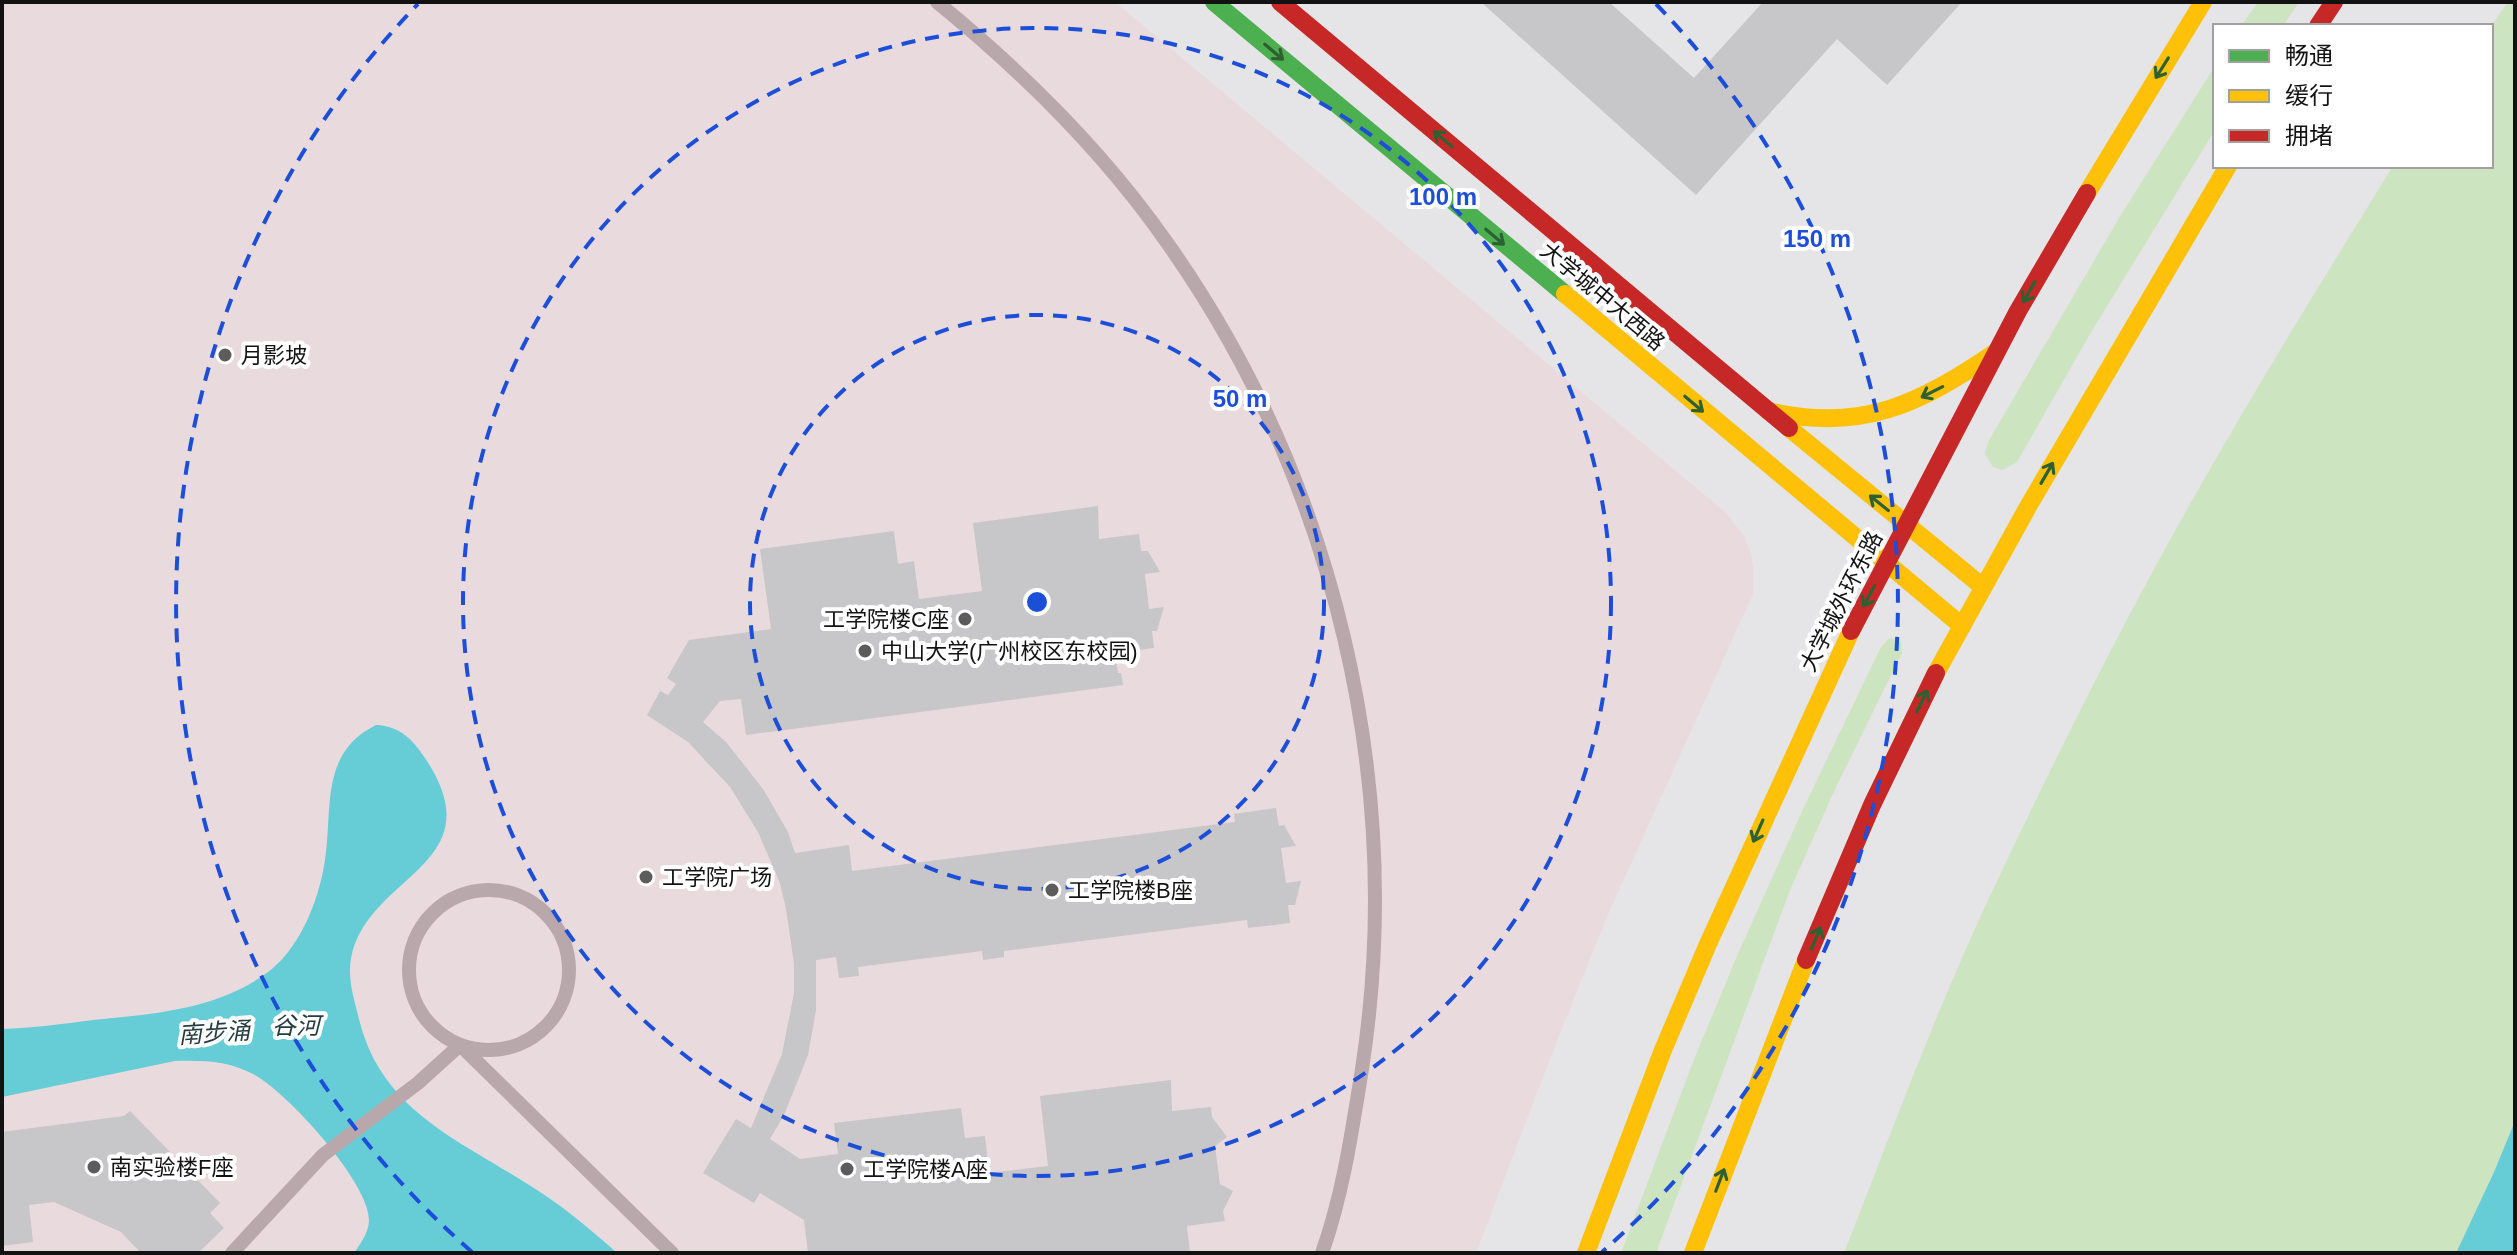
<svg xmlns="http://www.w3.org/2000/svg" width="2517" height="1255" font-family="Helvetica,'Noto Sans SC',sans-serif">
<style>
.education{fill:#e9dbdd}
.green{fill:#cde4c1}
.water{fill:#66cdd7}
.building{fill:#c7c6c8}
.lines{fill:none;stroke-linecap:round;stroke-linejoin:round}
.lane{stroke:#b9a8ab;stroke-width:14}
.fast{stroke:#4caf50;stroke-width:18}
.slow{stroke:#ffc107;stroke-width:18}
.jam{stroke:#c62828;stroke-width:18}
.oneway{stroke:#2f6032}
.ring{fill:none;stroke:#1d4ed8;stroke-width:4;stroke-dasharray:14 10}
.poi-dot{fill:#5c5c5d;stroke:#fff;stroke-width:3}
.labels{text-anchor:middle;stroke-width:8;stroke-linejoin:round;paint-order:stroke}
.street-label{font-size:22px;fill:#121213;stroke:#fff}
.poi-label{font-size:22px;fill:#121213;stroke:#fff;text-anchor:start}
.water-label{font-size:24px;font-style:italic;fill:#253c3f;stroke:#fff}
.centre{fill:#1d4ed8;stroke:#fff;stroke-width:4}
.ring-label{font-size:24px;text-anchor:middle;font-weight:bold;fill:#1d4ed8;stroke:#fff;stroke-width:8;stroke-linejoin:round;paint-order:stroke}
</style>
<rect width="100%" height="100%" fill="#e5e4e6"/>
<polygon class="education" points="2,2 1115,2 1725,512 1744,536 1749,548 1753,565 1753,594 1606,919 1555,1046 1476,1253 2,1253"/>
<g class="green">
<polygon points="2258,2 2299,2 2283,26 2241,26"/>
<path d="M 2508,2 L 2515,2 L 2515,1121 L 2494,1172 L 2456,1253 L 1844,1253 C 1893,1128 1940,1000 1998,879 C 2057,755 2118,632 2185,513 C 2251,395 2322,281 2393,166 L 2491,166 L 2491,26 Z"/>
<polygon points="2215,66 2215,130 2090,334 2017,462 2003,470 1993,467 1985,454 1988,442 2122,213"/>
<polygon points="1890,638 1901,642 1902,653 1836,787 1790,890 1656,1253 1621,1253 1693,1062 1737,956 1804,807 1881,647"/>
</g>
<g class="water">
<path d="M 376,725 C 401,726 414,741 427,761 C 498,871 353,876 350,971 C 350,987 355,1003 359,1019 C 381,1109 455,1138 526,1183 C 559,1203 588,1227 617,1253 L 354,1253 C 361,1243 369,1232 369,1220 C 369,1182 286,1091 253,1074 C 229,1061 202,1060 175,1061 L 2,1097 L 2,1029 C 32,1028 63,1024 93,1020 C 155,1014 223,1009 273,968 C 301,944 318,901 324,866 C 334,814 317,754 376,725 Z"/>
<polygon points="2515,1121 2515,1253 2456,1253 2494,1172"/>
</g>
<g class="building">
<polygon points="1481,2 1609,2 1694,78 1763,2 1962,2 1887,85 1837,39 1696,195"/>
<polygon points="1098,506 1099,539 1139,534 1141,551 1148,551 1160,572 1145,574 1149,609 1164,607 1157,631 1152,631 1154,648 1115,653 1118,673 1121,673 1123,685 746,735 741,699 720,701 703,722 726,742 763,789 788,832 795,853 849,845 852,871 1235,822 1234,814 1276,808 1279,826 1284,825 1296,846 1281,848 1286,883 1301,881 1295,905 1288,905 1290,923 1248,928 1247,920 1004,951 1004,957 983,960 982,951 858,967 859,976 839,978 836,957 816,960 816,1010 808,1055 784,1115 770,1139 800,1159 838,1154 834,1123 961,1108 965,1138 985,1136 989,1173 1048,1166 1040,1096 1171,1080 1172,1111 1211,1107 1212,1117 1227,1137 1215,1146 1220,1184 1233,1191 1223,1211 1225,1221 1187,1226 1190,1253 808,1253 804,1220 760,1193 754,1203 703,1173 736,1119 751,1128 782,1054 794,993 794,964 786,909 780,883 758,832 730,787 688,742 647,715 660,691 668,695 676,684 667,678 689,640 771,629 760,549 894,531 898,564 914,561 919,599 982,591 973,523"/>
<polygon points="130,1111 220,1203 210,1213 224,1228 198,1253 141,1253 121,1232 54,1202 29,1205 33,1242 2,1246 2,1132 124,1116"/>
</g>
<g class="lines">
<g class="lane">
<path d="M 937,2 C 1024,73 1104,152 1168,244 C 1335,481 1406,783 1362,1069 C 1352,1131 1343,1194 1322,1253"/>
<circle cx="489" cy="970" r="80"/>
<polyline points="232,1253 323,1155 418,1083 460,1045 672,1253"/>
</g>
<polyline class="fast" points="1214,2 1565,294"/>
<g class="slow">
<polyline points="2087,193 2203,2"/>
<polyline points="1565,294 1962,626"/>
<path d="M 1768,411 C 1862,433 1919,404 1996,352"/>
<polyline points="1789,428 1983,587"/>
<polyline points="1936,673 2029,505 2228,166"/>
<polyline points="1586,1253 1663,1050 1708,944 1851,631"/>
<polyline points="1693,1253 1806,960"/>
</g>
<g class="jam">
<polyline points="1280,2 1789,428"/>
<polyline points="2318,26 2334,2"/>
<polyline points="1851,631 2018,311 2087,193"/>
<polyline points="1806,960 1872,805 1936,673"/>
</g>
</g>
<defs><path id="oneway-shaft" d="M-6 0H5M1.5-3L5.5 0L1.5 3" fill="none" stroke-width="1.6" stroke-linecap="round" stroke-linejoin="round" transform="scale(2)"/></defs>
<g class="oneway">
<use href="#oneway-shaft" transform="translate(1274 52) rotate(40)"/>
<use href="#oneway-shaft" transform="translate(2162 68) rotate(122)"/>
<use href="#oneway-shaft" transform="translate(1443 139) rotate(-140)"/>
<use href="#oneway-shaft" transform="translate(1495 237) rotate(40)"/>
<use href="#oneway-shaft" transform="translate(2029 292) rotate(120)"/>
<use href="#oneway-shaft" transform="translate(1932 392) rotate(153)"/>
<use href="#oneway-shaft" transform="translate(1694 404) rotate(40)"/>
<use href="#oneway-shaft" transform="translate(2047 473) rotate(-60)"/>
<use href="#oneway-shaft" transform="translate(1879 503) rotate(-141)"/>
<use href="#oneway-shaft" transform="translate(1869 596) rotate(118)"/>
<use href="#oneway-shaft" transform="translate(1922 701) rotate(-64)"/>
<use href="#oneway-shaft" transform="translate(1758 831) rotate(114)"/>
<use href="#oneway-shaft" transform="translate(1816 938) rotate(-68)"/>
<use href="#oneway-shaft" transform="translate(1720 1180) rotate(-69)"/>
</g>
<g class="ring">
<circle cx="1037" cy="602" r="287"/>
<circle cx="1037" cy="602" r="574"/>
<path d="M472 1252A861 861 0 0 1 418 4M1656 4A861 861 0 0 1 1602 1252"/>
</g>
<g class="poi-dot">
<circle cx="225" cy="355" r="8"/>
<circle cx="965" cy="619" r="8"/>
<circle cx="865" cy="651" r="8"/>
<circle cx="646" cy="877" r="8"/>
<circle cx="1052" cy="890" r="8"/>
<circle cx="94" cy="1167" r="8"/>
<circle cx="847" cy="1169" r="8"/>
</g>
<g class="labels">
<g class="street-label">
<text transform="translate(1603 296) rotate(40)" y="8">大学城中大西路</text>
<text transform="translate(1841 601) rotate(-63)" y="8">大学城外环东路</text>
</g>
<g class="poi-label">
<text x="241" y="363">月影坡</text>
<text x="949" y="627" text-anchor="end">工学院楼C座</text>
<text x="881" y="659">中山大学(广州校区东校园)</text>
<text x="662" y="885">工学院广场</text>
<text x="1068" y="898">工学院楼B座</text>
<text x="110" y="1175">南实验楼F座</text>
<text x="863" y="1177">工学院楼A座</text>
</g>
<g class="water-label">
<text x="296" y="1034">谷河</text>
<text transform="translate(214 1033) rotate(-4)" y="8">南步涌</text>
</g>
</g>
<circle cx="1037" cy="602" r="12" class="centre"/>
<g class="ring-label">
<text x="1443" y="205">100 m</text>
<text x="1817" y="247">150 m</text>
<text x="1240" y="407">50 m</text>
</g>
<rect width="2517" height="1255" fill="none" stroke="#121213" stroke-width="8"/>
<rect x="2213" y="24" width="280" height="144" fill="#ffffff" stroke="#a0a0a1" stroke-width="2"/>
<rect x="2229" y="50" width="40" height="12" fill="#4caf50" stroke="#a0a0a1" stroke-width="2"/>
<text x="2285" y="64" font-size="24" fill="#121213">畅通</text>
<rect x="2229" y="90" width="40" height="12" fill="#ffc107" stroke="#a0a0a1" stroke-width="2"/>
<text x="2285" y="104" font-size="24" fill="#121213">缓行</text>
<rect x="2229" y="130" width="40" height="12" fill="#c62828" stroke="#a0a0a1" stroke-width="2"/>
<text x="2285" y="144" font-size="24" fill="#121213">拥堵</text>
</svg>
